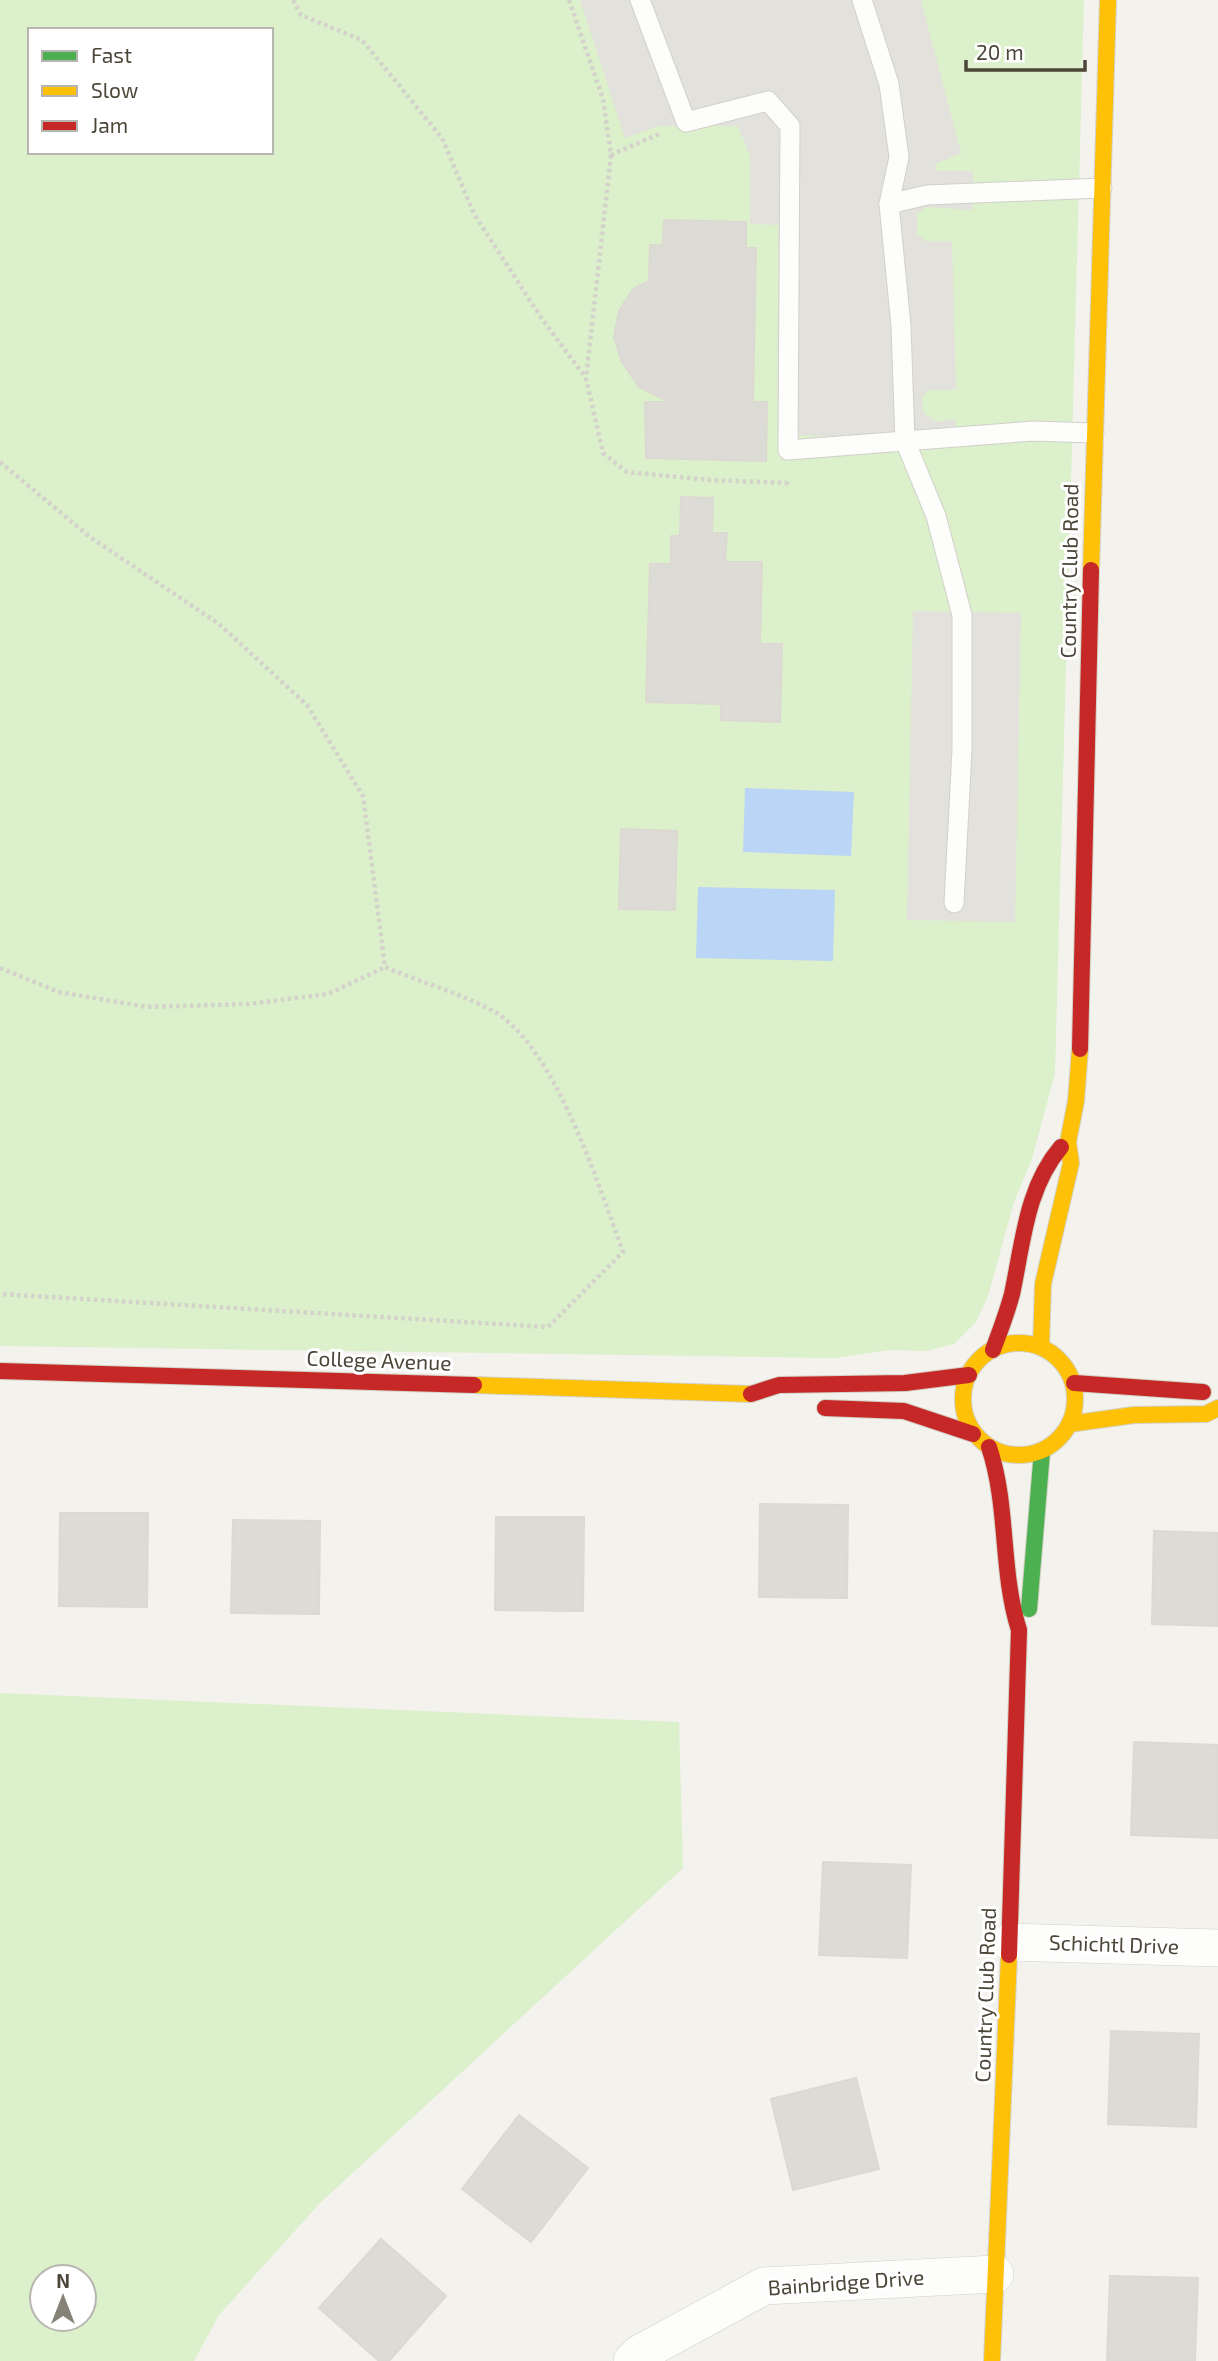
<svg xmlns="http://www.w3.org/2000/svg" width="1218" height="2361" font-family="'Exo 2',sans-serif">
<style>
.green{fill:#dcf0cb;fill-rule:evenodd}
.parking{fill:#e3e1dc}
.water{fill:#bad5f5}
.building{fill:#dddbd5;stroke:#dcd9d2;stroke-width:2}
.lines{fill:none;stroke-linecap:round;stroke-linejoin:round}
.lane-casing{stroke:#d1d0ca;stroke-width:21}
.street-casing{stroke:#d1d0ca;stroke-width:38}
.fast-casing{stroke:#d3d1c3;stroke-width:18}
.slow-casing{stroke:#d3d1c3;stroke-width:18}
.jam-casing{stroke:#d3d1c3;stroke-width:18}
.path{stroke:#d3d2cb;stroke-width:4.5;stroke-dasharray:3.5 3.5;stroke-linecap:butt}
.lane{stroke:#fdfdfc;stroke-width:19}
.street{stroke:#fdfdfc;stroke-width:37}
.fast{stroke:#4caf50;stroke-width:16}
.slow{stroke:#ffc107;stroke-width:16}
.jam{stroke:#c62828;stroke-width:16}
.labels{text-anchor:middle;stroke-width:6;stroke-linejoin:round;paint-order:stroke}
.street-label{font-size:21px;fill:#4b4637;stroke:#fff}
</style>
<rect width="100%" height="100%" fill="#f3f2ed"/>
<g class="green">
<path d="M 0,0 L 1084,0 L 1055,1073 L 1032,1159 L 1014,1202 L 988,1296 L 976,1322 L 954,1344 L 926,1351 L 890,1350 L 835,1358 L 0,1346 ZM 30,30 L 271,30 L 271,152 L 30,152 Z"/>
<path d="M 0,1693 L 679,1722 L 683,1868 L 319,2204 L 219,2315 L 194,2361 L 0,2361 ZM 42,2277 L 84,2277 L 84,2319 L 42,2319 Z"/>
</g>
<g class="parking">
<polygon points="580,0 921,0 961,153 935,164 936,171 973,171 973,210 925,207 917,214 917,234 925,241 952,241 956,390 928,390 922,397 923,412 936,422 955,419 955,442 795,435 795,404 777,402 779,225 750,224 750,156 738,126 658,126 625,138"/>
<polygon points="913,611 1021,613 1015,922 907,920"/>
</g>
<g class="water">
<polygon points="745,788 854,792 851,856 743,852"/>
<polygon points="698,887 835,890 833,961 696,958"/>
</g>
<g class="building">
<polygon points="664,220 746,222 746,248 756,248 753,402 767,402 766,461 646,458 645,402 670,402 639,387 622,362 614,337 619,311 633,289 649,281 650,245 663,245"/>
<polygon points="681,497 713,498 712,533 727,533 725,562 762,562 760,644 782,644 780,722 721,720 721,704 646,702 650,564 671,564 671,536 680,536"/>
<polygon points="621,829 677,831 675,910 619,909"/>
<polygon points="760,1504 848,1505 847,1598 759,1597"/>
<polygon points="60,1513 148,1513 147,1607 59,1606"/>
<polygon points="496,1517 584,1517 583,1611 495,1610"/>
<polygon points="233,1520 320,1521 319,1614 231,1613"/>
<polygon points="1154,1531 1218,1533 1218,1626 1152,1624"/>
<polygon points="1134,1742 1218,1745 1218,1838 1131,1835"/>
<polygon points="823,1862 911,1865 907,1958 819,1955"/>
<polygon points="1111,2031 1199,2034 1196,2127 1108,2124"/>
<polygon points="856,2078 879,2169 793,2190 771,2099"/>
<polygon points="519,2115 588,2168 531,2242 462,2189"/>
<polygon points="381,2239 446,2296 389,2361 379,2361 319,2308"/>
<polygon points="1110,2276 1198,2278 1195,2361 1107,2361"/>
</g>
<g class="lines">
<defs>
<g id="lane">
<polyline points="640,0 686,122 768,101 790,126 788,450 1033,431 1094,433"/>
<polyline points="862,0 889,84 899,157 889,204 901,326 905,441 936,516 962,615 962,750 954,903"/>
<polyline points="889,204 927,195 1102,188"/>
</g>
<g id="street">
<polyline points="1010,1942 1218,1948"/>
<polyline points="632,2361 639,2354 764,2286 995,2274"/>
</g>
<polyline id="fast" points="1029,1609 1042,1451"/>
<g id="slow">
<polyline points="1091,570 1108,0"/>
<circle cx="1019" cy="1399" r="56"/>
<polyline points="1041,1347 1043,1284 1071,1163 1068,1142 1076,1101 1080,1049"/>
<polyline points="474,1385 751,1394"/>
<polyline points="1069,1424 1134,1415 1206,1414 1218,1408"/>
<polyline points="992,2361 1009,1955"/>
</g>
<g id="jam">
<polyline points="1080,1049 1091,570"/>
<path d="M 993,1350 C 1000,1331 1007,1313 1012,1294 C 1023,1243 1026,1188 1061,1147"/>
<polyline points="0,1371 474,1385"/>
<polyline points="1074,1383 1203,1392"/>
<polyline points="751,1394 779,1385 905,1383 969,1375"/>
<polyline points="825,1408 904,1411 973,1434"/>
<path d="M 989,1447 C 1009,1507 1000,1570 1019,1630 L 1009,1955"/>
</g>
</defs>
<use href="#lane" class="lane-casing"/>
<use href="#street" class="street-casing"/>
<use href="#fast" class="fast-casing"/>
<use href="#slow" class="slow-casing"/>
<use href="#jam" class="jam-casing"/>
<g class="path">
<polyline points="293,0 301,15 362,40 442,138 474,214 540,316 585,377"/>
<polyline points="569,0 603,99 611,155 659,134"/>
<polyline points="611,155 586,378 603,453 627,472 710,480 787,483 787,480"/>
<path d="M 0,462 L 90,537 L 219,624 L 307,705 L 363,796 L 385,967 C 420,982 460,993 493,1011 C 555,1045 599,1187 623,1252 L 548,1327 L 0,1294"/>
<polyline points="0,968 59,992 147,1007 248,1004 328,994 385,967"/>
</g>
<use href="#lane" class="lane"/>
<use href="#street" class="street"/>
<use href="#fast" class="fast"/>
<use href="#slow" class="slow"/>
<use href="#jam" class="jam"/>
</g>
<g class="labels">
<g class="street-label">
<text transform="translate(1070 571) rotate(-89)" y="7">Country Club Road</text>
<text transform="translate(379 1361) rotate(2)" y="7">College Avenue</text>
<text transform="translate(1114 1945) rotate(2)" y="7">Schichtl Drive</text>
<text transform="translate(986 1995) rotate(-88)" y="7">Country Club Road</text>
<text transform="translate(846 2283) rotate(-4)" y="7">Bainbridge Drive</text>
</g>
</g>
<rect x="28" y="28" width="245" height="126" fill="#ffffff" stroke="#b7b5af" stroke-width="2"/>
<rect x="42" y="51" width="35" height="10" fill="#4caf50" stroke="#b7b5af" stroke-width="2"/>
<text x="91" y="63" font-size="21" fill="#4b4637">Fast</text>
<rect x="42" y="86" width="35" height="10" fill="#ffc107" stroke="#b7b5af" stroke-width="2"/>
<text x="91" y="98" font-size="21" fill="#4b4637">Slow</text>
<rect x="42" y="121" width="35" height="10" fill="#c62828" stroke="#b7b5af" stroke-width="2"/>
<text x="91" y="133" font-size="21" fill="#4b4637">Jam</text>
<g transform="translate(63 2298)"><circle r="33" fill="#ffffff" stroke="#b7b5af" stroke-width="2"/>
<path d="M0-5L12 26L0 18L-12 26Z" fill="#868277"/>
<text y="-10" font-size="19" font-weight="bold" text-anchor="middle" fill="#4b4637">N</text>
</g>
<path d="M966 60v10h119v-10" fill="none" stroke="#4b4637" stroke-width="3.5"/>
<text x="976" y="60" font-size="21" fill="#4b4637" stroke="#ffffff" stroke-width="5" paint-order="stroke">20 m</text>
</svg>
